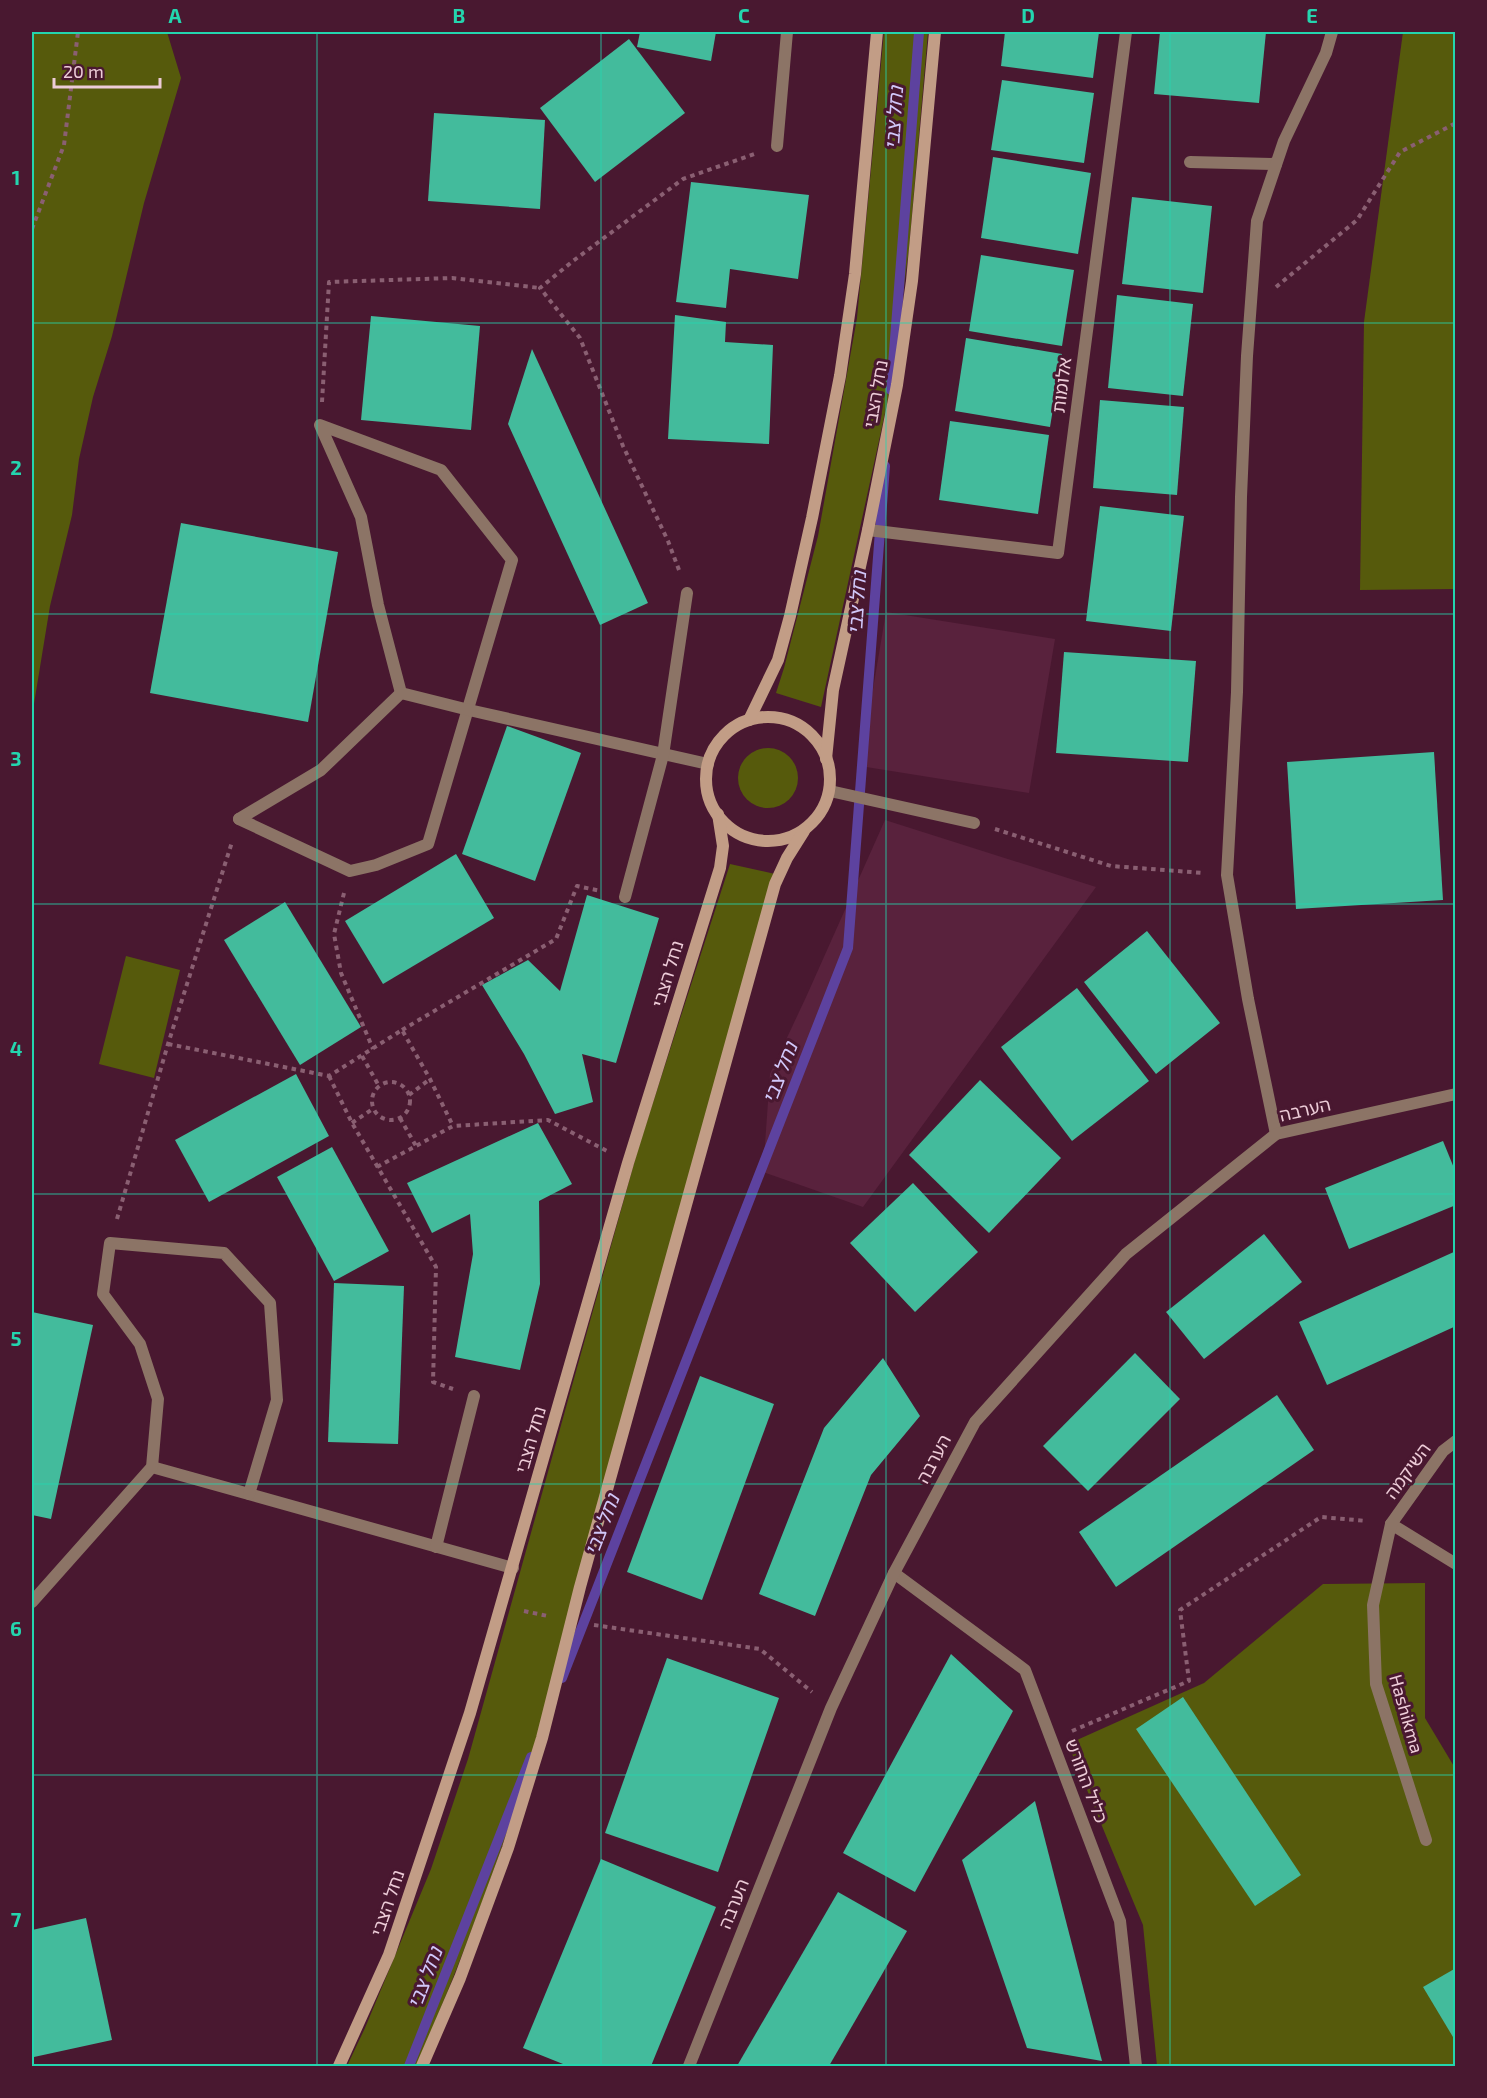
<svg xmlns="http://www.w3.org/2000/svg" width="1487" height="2098" font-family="'Exo 2','Noto Sans Hebrew',sans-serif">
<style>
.built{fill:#59223d}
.green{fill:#565a0c}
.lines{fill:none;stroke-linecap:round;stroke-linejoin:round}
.stream{stroke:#5d429f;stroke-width:10}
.building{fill:#43bb9c}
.path{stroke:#8a5f72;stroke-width:4;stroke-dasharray:4.5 4.5;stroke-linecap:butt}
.street{stroke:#8c7466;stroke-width:12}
.secondary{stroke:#c29d86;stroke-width:12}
.grid{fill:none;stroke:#24d5ae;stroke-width:1.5;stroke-opacity:0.55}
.labels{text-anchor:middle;stroke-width:6;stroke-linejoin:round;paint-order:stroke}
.street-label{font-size:18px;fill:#edccd8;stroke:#491830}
.water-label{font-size:20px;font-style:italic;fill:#d1c8fa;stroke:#491830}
.neatline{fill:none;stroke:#24d5ae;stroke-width:2}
.grid-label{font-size:20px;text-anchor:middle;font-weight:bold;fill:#24d5ae}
</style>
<rect width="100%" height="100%" fill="#491830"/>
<g class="built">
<polygon points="886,612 1055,639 1029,793 860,766"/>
<polygon points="885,820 1096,887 863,1207 763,1172 770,1074 807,995"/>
</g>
<g class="green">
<polygon points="32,32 167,32 181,78 144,203 112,336 93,397 79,459 72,515 50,606 32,716"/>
<polygon points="884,32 928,32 909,249 890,390 821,707 776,693 784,668 818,536 857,318"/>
<polygon points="1403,32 1455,32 1455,589 1360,590 1364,322"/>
<circle cx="768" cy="778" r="30"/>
<path d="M 730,864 L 775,874 L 538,1737 C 503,1849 463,1959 416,2066 L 347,2066 L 365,2028 L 431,1869 L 468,1759 L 638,1149 Z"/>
<polygon points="126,956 180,970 154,1078 99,1064"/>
<polygon points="1425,1583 1425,1718 1455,1768 1455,2066 1157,2066 1143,1925 1068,1744 1204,1683 1323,1584"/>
</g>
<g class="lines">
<g class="stream">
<polyline points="891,390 919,32"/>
<polyline points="562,1678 848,948 885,466"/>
<polyline points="409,2066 531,1757"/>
</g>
</g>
<g class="building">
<polygon points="640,32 716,32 711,61 637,47"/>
<polygon points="1005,32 1099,32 1093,78 1001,66"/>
<polygon points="1160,32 1266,32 1259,103 1154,94"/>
<polygon points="629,39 685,113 595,182 540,108"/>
<polygon points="1002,80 1094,93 1084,163 991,150"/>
<polygon points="434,113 545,120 540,209 428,201"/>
<polygon points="993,157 1091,173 1078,254 981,238"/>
<polygon points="691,182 809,195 798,279 730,269 726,308 676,302"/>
<polygon points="1132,197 1212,206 1203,293 1122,284"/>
<polygon points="981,255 1074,270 1062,346 969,331"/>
<polygon points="1117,295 1193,304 1183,396 1108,388"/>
<polygon points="675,315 726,322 725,342 773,345 769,444 668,439"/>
<polygon points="371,316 480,326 471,430 361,420"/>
<polygon points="966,338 1062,354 1050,427 955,411"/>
<polygon points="532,349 648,603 600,625 508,424"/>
<polygon points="1100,400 1184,407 1177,495 1093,488"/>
<polygon points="950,421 1049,435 1038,514 939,500"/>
<polygon points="1100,506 1184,516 1171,631 1086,621"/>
<polygon points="181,523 338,552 308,722 150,693"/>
<polygon points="1064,652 1196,661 1188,762 1056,753"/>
<polygon points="507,726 581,753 535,881 462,854"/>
<polygon points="1434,752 1443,900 1296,909 1287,762"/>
<polygon points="456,854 494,918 383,984 345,921"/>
<polygon points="587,895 659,918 616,1063 582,1054 593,1102 555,1114 524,1054 482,985 528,960 560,991"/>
<polygon points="285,902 361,1027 300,1065 224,940"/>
<polygon points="1147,931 1220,1023 1156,1074 1084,982"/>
<polygon points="1077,988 1149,1081 1072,1141 1001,1047"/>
<polygon points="296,1074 329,1136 209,1202 175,1140"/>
<polygon points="980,1080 1061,1158 989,1233 909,1155"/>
<polygon points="538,1123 572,1184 539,1201 540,1284 520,1370 455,1357 473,1254 470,1214 432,1233 407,1183"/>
<polygon points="1443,1141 1456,1173 1456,1205 1349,1249 1325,1188"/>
<polygon points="332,1147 389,1251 334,1281 277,1177"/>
<polygon points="913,1183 978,1252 915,1312 850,1243"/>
<polygon points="1264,1234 1302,1282 1204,1359 1166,1312"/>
<polygon points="1456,1251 1456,1326 1327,1385 1299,1322"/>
<polygon points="334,1283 404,1286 398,1444 328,1442"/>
<polygon points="32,1312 93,1325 51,1519 32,1515"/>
<polygon points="1135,1353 1180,1399 1088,1491 1043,1446"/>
<polygon points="883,1358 920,1416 871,1475 815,1616 759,1594 824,1428"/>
<polygon points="700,1376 774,1404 702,1600 627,1572"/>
<polygon points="1277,1395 1314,1450 1116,1587 1079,1532"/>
<polygon points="951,1654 1013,1711 915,1892 843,1853"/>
<polygon points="667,1658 779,1698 718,1872 605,1833"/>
<polygon points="1183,1697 1301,1875 1255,1906 1136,1729"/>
<polygon points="1035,1801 1102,2061 1027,2048 962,1860"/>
<polygon points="601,1859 716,1907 651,2066 568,2066 523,2048"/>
<polygon points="838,1892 907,1931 829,2066 737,2066"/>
<polygon points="86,1918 112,2040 34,2057 32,2043 32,1930"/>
<polygon points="1456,1968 1456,2042 1423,1987"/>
</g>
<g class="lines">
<g class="path">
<polyline points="32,229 64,145 78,32"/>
<polyline points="1276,287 1357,220 1400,152 1456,123"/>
<polyline points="322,402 329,282 452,278 540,288"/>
<polyline points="679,570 668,541 623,446 580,338 540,288 573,261 683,179 757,153"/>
<polyline points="995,829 1111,866 1204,873"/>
<polyline points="344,893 334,934 341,973 373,1049"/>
<polyline points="402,1030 556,939 577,886 601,891"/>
<polyline points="168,1044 329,1076 402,1030 430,1079 453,1126"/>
<polyline points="362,1056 379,1086"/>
<polyline points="329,1076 352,1123 436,1267 433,1382 453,1389"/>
<circle cx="391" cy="1101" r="19"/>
<polyline points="409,1095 430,1079"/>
<polyline points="400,1118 416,1146"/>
<polyline points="352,1123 374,1108"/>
<polyline points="377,1167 453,1126 548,1120 607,1151"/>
<polyline points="117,1219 168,1044 232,842"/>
<polyline points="524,1611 548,1616"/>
<polyline points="594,1625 760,1649 812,1692"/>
<polyline points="1072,1731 1189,1681 1180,1610 1321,1517 1367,1521"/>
</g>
<g class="street">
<polyline points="777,146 787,32"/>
<polyline points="1190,162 1276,164"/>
<polyline points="868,530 1058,553 1126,32"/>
<polyline points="830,791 974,823"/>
<polyline points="239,819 350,871 376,865 428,844 512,560 441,470 320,425 361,517 378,605 401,693"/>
<polyline points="239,819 321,770 401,693 469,710 708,764"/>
<polyline points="625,897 663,755 687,593"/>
<polyline points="1276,1134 1248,999 1227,875 1237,692 1241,497 1247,356 1257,221 1284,141 1326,53 1332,32"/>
<polyline points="152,1467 513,1568"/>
<polyline points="1391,1524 1456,1564"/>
<polyline points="436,1547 474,1396"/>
<polyline points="894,1573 1025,1670 1120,1921 1136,2066"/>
<polyline points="32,1602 152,1467 158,1399 140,1344 103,1294 110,1243 224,1253 270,1303 277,1400 249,1494"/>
<polyline points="1426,1840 1376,1684 1373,1605 1391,1524 1443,1451 1456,1441"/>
<polyline points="689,2066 831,1708 894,1573 975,1422 1126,1254 1276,1134 1456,1094"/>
</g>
<g class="secondary">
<circle cx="768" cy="779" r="62"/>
<polyline points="749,720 778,660 790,616 812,518 840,376 855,274 877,32"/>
<polyline points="826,759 833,690 868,530 897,385 912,281 935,32"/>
<polyline points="339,2066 389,1955 470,1713 628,1163 720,868 723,846 718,814"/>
<polyline points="422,2066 460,1978 508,1848 542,1738 580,1587 775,884 787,858 804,831"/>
</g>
</g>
<path class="grid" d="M 317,32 L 317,2066M 601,32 L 601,2066M 886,32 L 886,2066M 1170,32 L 1170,2066M 32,323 L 1456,323M 32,614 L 1456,614M 32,904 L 1456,904M 32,1194 L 1456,1194M 32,1484 L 1456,1484M 32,1775 L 1456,1775"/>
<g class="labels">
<g class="street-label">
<text transform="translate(1062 385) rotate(-83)" y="6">אלומות</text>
<text transform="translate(876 394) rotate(-80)" y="6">נחל הצבי</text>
<text transform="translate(668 974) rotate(-73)" y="6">נחל הצבי</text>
<text transform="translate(1305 1110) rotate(-13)" y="6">הערבה</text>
<text transform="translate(531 1440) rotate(-74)" y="6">נחל הצבי</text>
<text transform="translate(934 1459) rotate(-62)" y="6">הערבה</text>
<text transform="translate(1408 1471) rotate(-54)" y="6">השיקמה</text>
<text transform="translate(1406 1714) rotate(74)" y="6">Hashikma</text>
<text transform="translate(1086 1781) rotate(69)" y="6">כליל החורש</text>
<text transform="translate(388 1903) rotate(-71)" y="6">נחל הצבי</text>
<text transform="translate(734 1904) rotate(-68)" y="6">הערבה</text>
</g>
<g class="water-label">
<text transform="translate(894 118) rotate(-86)" y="7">נחל צבי</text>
<text transform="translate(857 603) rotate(-86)" y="7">נחל צבי</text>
<text transform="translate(780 1073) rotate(-69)" y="7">נחל צבי</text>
<text transform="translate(602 1525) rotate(-69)" y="7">נחל צבי</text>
<text transform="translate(425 1978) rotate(-69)" y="7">נחל צבי</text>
</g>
</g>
<rect width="1487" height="2098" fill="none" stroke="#491830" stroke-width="66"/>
<path d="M54 78v9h106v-9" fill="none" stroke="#edccd8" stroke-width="3"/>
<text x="63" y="78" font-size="18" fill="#edccd8" stroke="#491830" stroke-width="4.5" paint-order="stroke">20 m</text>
<rect x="33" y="33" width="1421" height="2032" class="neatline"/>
<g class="grid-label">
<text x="175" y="23">A</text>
<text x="459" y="23">B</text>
<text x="744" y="23">C</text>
<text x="1028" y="23">D</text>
<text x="1312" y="23">E</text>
<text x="16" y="185">1</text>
<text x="16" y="475">2</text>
<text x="16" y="766">3</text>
<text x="16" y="1056">4</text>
<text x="16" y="1346">5</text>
<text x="16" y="1636">6</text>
<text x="16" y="1927">7</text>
</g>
</svg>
